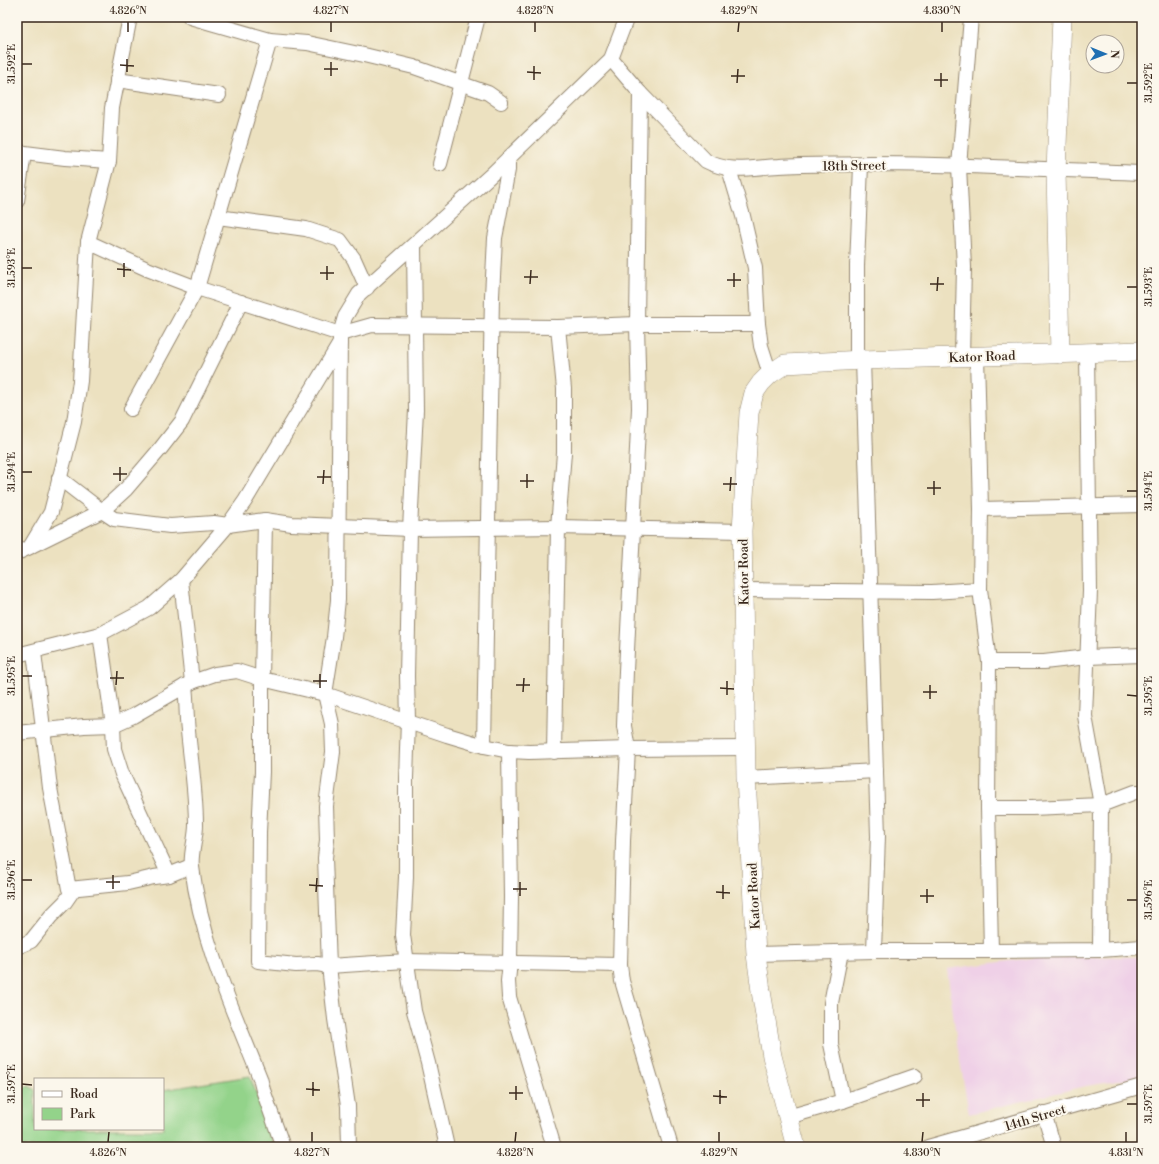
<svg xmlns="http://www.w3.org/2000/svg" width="1159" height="1164" font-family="'Libre Bodoni',serif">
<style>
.built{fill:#efd0e7}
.green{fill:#93d38a;stroke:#677e54}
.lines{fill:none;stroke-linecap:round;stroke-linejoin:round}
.street-casing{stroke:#94866f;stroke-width:16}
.secondary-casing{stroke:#94866f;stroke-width:20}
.street{stroke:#fff;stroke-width:14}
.secondary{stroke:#fff;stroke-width:19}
.ticks{fill:none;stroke:#3b2a1e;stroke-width:1.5}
.labels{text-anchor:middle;stroke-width:4;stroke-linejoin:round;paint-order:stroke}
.street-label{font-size:13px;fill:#3b2a1e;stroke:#fbf7ec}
.neatline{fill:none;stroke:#3b2a1e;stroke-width:1.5}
.ticks-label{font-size:10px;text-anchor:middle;fill:#3b2a1e}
</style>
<rect width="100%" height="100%" fill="#fbf7ec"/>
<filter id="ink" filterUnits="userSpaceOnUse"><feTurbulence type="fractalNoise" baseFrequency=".025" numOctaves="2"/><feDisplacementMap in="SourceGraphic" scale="8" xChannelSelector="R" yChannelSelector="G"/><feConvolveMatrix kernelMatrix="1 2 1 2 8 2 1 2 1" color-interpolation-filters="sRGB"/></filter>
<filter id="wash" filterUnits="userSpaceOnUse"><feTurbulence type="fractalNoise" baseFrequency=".012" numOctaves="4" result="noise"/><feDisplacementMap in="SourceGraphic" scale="16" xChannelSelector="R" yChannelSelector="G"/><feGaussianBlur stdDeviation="0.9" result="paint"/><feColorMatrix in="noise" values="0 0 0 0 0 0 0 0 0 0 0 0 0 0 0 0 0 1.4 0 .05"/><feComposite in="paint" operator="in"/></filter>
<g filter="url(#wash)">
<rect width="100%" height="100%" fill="#ece1c0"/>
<polygon class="built" points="1046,956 1142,957 1142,1077 1086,1086 969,1114 957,1043 947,969"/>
<polygon class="green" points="250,1076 275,1147 17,1147 17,1089 29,1086 35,1090 35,1129 163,1129 163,1090"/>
</g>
<g filter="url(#ink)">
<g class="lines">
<defs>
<g id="street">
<polyline points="190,17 270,40 307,43 364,55 414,67 488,93 501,102"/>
<path d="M 611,59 L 640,93 L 706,161 C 731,174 752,167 779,166 C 809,164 840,165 870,164 C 961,164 1051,170 1142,173"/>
<polyline points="117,80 219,95"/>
<polyline points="640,93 637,324 639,408 626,671 624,726 628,749 623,841 620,965 622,981 671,1147"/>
<polyline points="17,152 65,158 109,161"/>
<polyline points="440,164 478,17"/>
<polyline points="729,169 743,216 755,268 758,324 761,346 770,374"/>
<polyline points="17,201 24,153"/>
<polyline points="218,217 306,229 340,240 354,259 367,288"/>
<polyline points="88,242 147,269 197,288 340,334 372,325 558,327 637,324 758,324"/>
<polyline points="414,246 416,410 410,529 407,676 408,721 406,778 406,877 403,935 414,1011 428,1063 447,1147"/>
<polyline points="1087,353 1090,591 1085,716 1101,805 1100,950"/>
<polyline points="977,356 981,509 980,589 989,662 988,808 991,951"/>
<polyline points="962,357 964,267 959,166 971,17"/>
<polyline points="857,360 857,266 861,165"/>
<polyline points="863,360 878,836 874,951"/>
<polyline points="131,409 197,288 270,40"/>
<polyline points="59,478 102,511 114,519 170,526 214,523 228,525 265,520 292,524 410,529 558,527 742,531"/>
<polyline points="981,509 1142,505"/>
<polyline points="265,520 262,679 262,772 259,832 258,961 296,965 317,964 329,966 406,961 620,965"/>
<polyline points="31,546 102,511 126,489 161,448 182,421 241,302"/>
<polyline points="17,553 30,547 51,512 74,422 80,381 88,242 109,161 112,108 130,17"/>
<polyline points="181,580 192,682"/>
<polyline points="743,590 932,592 980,589"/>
<polyline points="100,634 113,725 114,749 122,774 169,875 191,866"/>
<polyline points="34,652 50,788 69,889 128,883 154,877 169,875"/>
<polyline points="17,655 100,634 149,608 181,580 228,525 245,501 340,343"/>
<polyline points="989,662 1044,662 1087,657 1142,655"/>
<path d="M 185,686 C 187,701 186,716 188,731 C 191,762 196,794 196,825 C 196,839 190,854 192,867 C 201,941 233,1010 260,1078 L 263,1090 L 283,1147"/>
<polyline points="17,733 84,726 113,725 133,716 192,682 215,674 237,671 262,679 325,694 447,735 484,746 509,751 529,752 628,749 745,748"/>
<polyline points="484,746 492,296 495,238 508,170 508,159"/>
<polyline points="509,751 511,897 510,962 508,981 509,997 554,1147"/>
<polyline points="554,752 558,527 564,453 564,389 558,327"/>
<polyline points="746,778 876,771"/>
<polyline points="988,808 1032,808 1101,805 1135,792 1142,792"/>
<polyline points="17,947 31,941 51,916 65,902 74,889"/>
<polyline points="841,952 831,1003 831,1044 843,1101"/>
<polyline points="756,954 874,951 991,951 1100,950 1142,947"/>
<polyline points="1044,1113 1054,1147"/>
<polyline points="788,1117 843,1101 915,1076"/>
<polyline points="349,1147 348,1106 335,1019 329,966 325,858 327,840 326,806 333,752 332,724 325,694 334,637 338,600 340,334 345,317 359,294 491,175 611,59 627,17"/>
<polyline points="928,1147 1142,1086"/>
</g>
<g id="secondary">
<polyline points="1060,354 1056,171 1062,17"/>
<polyline points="796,1147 772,1056 761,991 756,954 746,778 742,531 749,413 754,393 761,383 770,374 785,364 863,360 1142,351"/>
</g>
</defs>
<use href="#street" class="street-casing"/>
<use href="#secondary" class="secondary-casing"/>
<use href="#street" class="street"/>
<use href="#secondary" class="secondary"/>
</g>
</g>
<path class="ticks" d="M 128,32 L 128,22M 331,32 L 331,22M 535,32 L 535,22M 738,32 L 739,22M 942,32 L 942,22M 22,64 L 32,64M 120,65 L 134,66M 324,69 L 338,69M 127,72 L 127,59M 527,72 L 541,73M 331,76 L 331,62M 731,76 L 745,76M 534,80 L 534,66M 934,80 L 948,80M 737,83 L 738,69M 1127,83 L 1137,83M 941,87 L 941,73M 22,268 L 32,268M 117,269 L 131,270M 320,273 L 334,273M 124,277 L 124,263M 524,277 L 538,277M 327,280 L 327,266M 727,280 L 741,280M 530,284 L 531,270M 930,284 L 944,284M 734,287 L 734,273M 1127,287 L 1137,287M 937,291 L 938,277M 22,472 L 32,472M 113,474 L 127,474M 317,477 L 331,477M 120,481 L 120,467M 520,481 L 534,481M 323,484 L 324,470M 723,484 L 737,484M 527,488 L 527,474M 927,488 L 941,488M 730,491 L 731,477M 1127,491 L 1137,491M 934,495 L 934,481M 22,676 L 32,676M 110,678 L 124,678M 313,681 L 327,681M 116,685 L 117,671M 516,685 L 530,685M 320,688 L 320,674M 720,688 L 734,689M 523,692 L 524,678M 923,692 L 937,692M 727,695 L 727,681M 1127,695 L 1137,696M 930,699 L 930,685M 22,880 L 32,880M 106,882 L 120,882M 309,885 L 323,886M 113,889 L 113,875M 513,889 L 527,889M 316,892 L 317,878M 716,892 L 730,893M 520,896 L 520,882M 920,896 L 934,896M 723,899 L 723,885M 1127,900 L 1137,900M 927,903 L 927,889M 22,1084 L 32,1085M 306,1089 L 320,1090M 509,1093 L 523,1093M 313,1096 L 313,1082M 713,1096 L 727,1097M 516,1100 L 516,1086M 916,1100 L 930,1100M 720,1104 L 720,1090M 1127,1104 L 1137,1104M 923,1107 L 923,1093M 108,1142 L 109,1132M 312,1142 L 312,1132M 515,1142 L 516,1132M 719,1142 L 719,1132M 922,1142 L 923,1132M 1126,1142 L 1126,1132"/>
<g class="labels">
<g class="street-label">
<text transform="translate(854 165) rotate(-1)" y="5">18th Street</text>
<text transform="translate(982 356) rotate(-2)" y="5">Kator Road</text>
<text transform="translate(743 572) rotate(-91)" y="5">Kator Road</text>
<text transform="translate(753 896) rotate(-93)" y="5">Kator Road</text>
<text transform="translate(1035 1117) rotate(-17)" y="5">14th Street</text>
</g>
</g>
<rect width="1159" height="1164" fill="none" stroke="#fbf7ec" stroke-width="44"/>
<rect x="34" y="1078" width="130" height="52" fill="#fbf7ec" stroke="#aea59a"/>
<rect x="42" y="1091" width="20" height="6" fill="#ffffff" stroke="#aea59a"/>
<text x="70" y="1098" font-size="12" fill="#3b2a1e">Road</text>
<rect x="42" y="1108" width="20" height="12" fill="#93d38a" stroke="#aea59a"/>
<text x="70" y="1118" font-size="12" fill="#3b2a1e">Park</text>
<g transform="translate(1105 54) rotate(91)"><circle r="19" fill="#fbf7ec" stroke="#aea59a"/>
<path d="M0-3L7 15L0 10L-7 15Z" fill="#1f6fb2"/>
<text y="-6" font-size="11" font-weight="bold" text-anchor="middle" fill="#3b2a1e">N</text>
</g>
<rect x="22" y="22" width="1115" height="1120" class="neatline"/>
<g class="ticks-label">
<text x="128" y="14">4.826°N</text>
<text x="331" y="14">4.827°N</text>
<text x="535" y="14">4.828°N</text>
<text x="739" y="14">4.829°N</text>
<text x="942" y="14">4.830°N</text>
<text transform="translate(11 64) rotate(-90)" y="4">31.592°E</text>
<text transform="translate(1148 83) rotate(-90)" y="4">31.592°E</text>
<text transform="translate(11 268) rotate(-90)" y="4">31.593°E</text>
<text transform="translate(1148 287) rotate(-90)" y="4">31.593°E</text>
<text transform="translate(11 472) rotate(-90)" y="4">31.594°E</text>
<text transform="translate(1148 491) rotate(-90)" y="4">31.594°E</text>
<text transform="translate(11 676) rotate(-90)" y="4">31.595°E</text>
<text transform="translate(1148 696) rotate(-90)" y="4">31.595°E</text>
<text transform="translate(11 880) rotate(-90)" y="4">31.596°E</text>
<text transform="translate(1148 900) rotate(-90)" y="4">31.596°E</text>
<text transform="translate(11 1084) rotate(-90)" y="4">31.597°E</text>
<text transform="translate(1148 1104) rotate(-90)" y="4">31.597°E</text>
<text x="108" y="1156">4.826°N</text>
<text x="312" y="1156">4.827°N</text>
<text x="515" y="1156">4.828°N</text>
<text x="719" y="1156">4.829°N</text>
<text x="922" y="1156">4.830°N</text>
<text x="1126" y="1156">4.831°N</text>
</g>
</svg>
